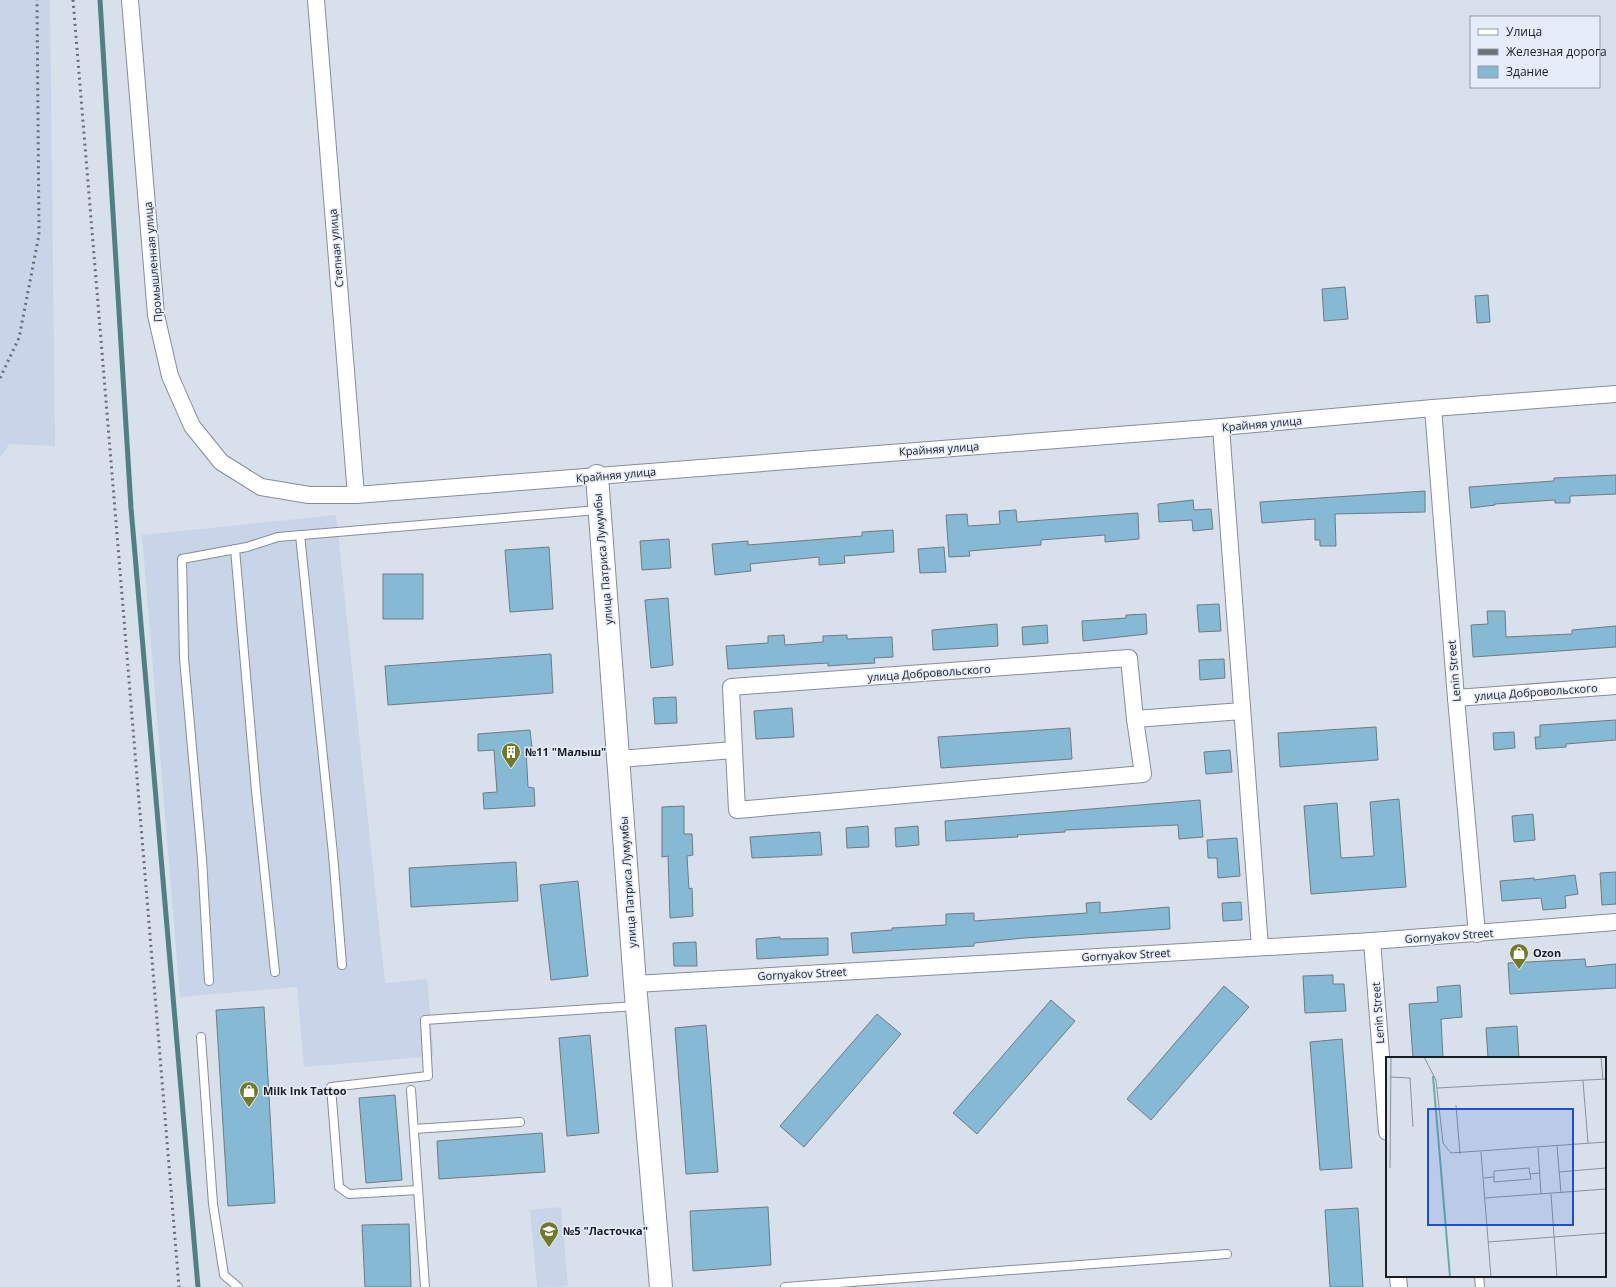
<svg xmlns="http://www.w3.org/2000/svg" width="1616" height="1287" font-family="'Open Sans',sans-serif">
<style>
.built{fill:#c8d4e7}
.lines{fill:none;stroke-linecap:round;stroke-linejoin:round}
.stream{stroke:#517f84;stroke-width:5}
.building{fill:#85b9d4;stroke:#6e7b83}
.lane-casing{stroke:#868d99;stroke-width:10}
.street-casing{stroke:#868d99;stroke-width:18}
.secondary-casing{stroke:#868d99;stroke-width:24}
.lane{stroke:#fff;stroke-width:8}
.street{stroke:#fff;stroke-width:16}
.secondary{stroke:#fff;stroke-width:22}
.rail{stroke:#6b6f77;stroke-width:3;stroke-dasharray:2 4;stroke-linecap:butt}
.labels{text-anchor:middle;stroke-width:3;stroke-linejoin:round;paint-order:stroke}
.street-label{font-size:11px;fill:#1b1d22;stroke:#e5edfa}
.poi-label{font-size:11px;font-weight:bold;fill:#1b1d22;stroke:#e5edfa;text-anchor:start}
.inset-river{fill:none;stroke:#68a9ae;stroke-width:2}
.inset-road{fill:none;stroke:#8c929b;stroke-width:1}
.view{fill:#1d4ed8;fill-opacity:0.15;stroke:#1d4ed8;stroke-width:2}
.inset-edge{fill:none;stroke:#1b1d22;stroke-width:2}
</style>
<rect width="100%" height="100%" fill="#d8e0ec"/>
<g class="built">
<polygon points="0,0 50,0 55,446 9,444 0,458"/>
<polygon points="336,515 385,983 427,979 434,1056 304,1067 297,987 180,997 142,535"/>
<polygon points="561,1207 568,1286 537,1287 530,1210"/>
</g>
<g class="lines">
<polyline class="stream" points="100,0 131,508 198,1287"/>
</g>
<g class="building">
<polygon points="1345,287 1348,319 1324,321 1322,289"/>
<polygon points="1488,295 1490,322 1477,323 1475,296"/>
<polygon points="1616,475 1616,494 1570,496 1570,503 1555,503 1555,500 1495,504 1495,505 1471,508 1469,487 1554,481 1554,478"/>
<polygon points="1425,491 1425,512 1335,514 1336,546 1320,546 1320,540 1315,540 1315,519 1262,523 1260,502"/>
<polygon points="1193,500 1194,510 1211,509 1213,529 1193,531 1192,520 1159,522 1158,504"/>
<polygon points="1016,510 1017,522 1138,513 1139,539 1105,542 1105,535 1041,540 1041,545 969,551 970,556 949,557 946,515 967,514 968,526 1000,524 999,511"/>
<polygon points="893,530 894,552 844,556 845,563 819,565 819,557 750,564 751,571 715,575 712,544 748,541 748,545 862,536 862,532"/>
<polygon points="669,539 671,568 642,570 640,541"/>
<polygon points="549,547 553,609 510,612 505,550"/>
<polygon points="944,547 946,572 920,573 918,549"/>
<rect x="383" y="574" width="40" height="45"/>
<polygon points="668,598 673,665 651,668 645,600"/>
<polygon points="1219,604 1221,631 1199,632 1197,605"/>
<polygon points="1487,611 1505,611 1506,637 1572,634 1572,630 1616,626 1616,647 1473,657 1471,625 1488,624"/>
<polygon points="1146,614 1147,634 1083,641 1082,621 1126,618 1126,615"/>
<polygon points="997,624 998,646 933,650 932,630"/>
<polygon points="1047,625 1048,643 1023,645 1022,627"/>
<polygon points="784,635 785,645 823,642 823,636 847,635 847,639 892,637 893,657 874,658 875,663 841,665 828,666 828,663 728,669 726,646 768,643 768,636"/>
<polygon points="551,654 553,693 388,705 385,666"/>
<polygon points="1224,659 1225,678 1200,680 1199,660"/>
<polygon points="676,697 677,723 655,724 653,698"/>
<polygon points="792,708 794,737 756,739 754,711"/>
<polygon points="1616,720 1616,740 1566,744 1566,747 1536,749 1535,737 1540,737 1540,725"/>
<polygon points="1376,727 1378,760 1280,767 1278,733"/>
<polygon points="1070,728 1072,759 941,768 938,737"/>
<polygon points="530,730 532,748 526,748 528,787 534,788 535,806 484,809 483,793 497,792 494,750 478,751 478,734"/>
<polygon points="1514,732 1515,748 1494,750 1493,733"/>
<polygon points="1230,750 1232,772 1206,774 1204,752"/>
<polygon points="1399,799 1406,887 1311,894 1304,806 1337,803 1341,858 1374,856 1370,802"/>
<polygon points="1200,800 1203,837 1179,839 1178,825 1065,830 1065,832 1017,835 1018,837 946,841 945,821"/>
<polygon points="684,806 684,834 692,834 693,855 687,856 689,889 692,888 693,916 670,918 668,856 662,857 662,807"/>
<polygon points="1533,814 1535,840 1514,842 1512,816"/>
<polygon points="868,826 869,847 847,848 846,828"/>
<polygon points="918,826 919,845 896,847 895,828"/>
<polygon points="820,832 822,855 752,858 750,837"/>
<polygon points="1237,838 1240,876 1218,878 1217,858 1208,858 1207,840"/>
<polygon points="516,862 518,901 411,907 409,868"/>
<polygon points="1616,872 1616,904 1602,905 1600,873"/>
<polygon points="1575,875 1578,894 1565,896 1566,908 1543,910 1541,898 1502,901 1500,881 1534,878 1534,880"/>
<polygon points="578,881 588,976 551,980 540,885"/>
<polygon points="1100,902 1100,913 1169,907 1170,929 1024,938 974,943 974,946 853,953 851,933 892,930 892,928 946,925 946,914 974,913 974,921 1087,913 1086,903"/>
<polygon points="1241,902 1242,920 1223,921 1222,903"/>
<polygon points="780,937 780,939 828,938 828,955 757,959 756,939"/>
<polygon points="696,942 697,966 674,966 673,943"/>
<polygon points="1585,959 1586,967 1616,964 1616,988 1510,994 1508,963"/>
<polygon points="1333,975 1333,984 1344,984 1346,1011 1305,1013 1303,976"/>
<polygon points="1460,985 1462,1017 1441,1019 1443,1058 1413,1058 1409,1004 1438,1002 1437,987"/>
<polygon points="1224,986 1249,1007 1151,1120 1127,1099"/>
<polygon points="1051,1000 1075,1021 977,1134 953,1113"/>
<polygon points="264,1007 275,1203 228,1206 216,1010"/>
<polygon points="877,1014 901,1034 804,1147 780,1126"/>
<polygon points="706,1025 718,1172 686,1174 675,1028"/>
<polygon points="1517,1026 1519,1058 1488,1058 1486,1028"/>
<polygon points="590,1035 599,1133 567,1136 559,1038"/>
<polygon points="1342,1039 1352,1168 1320,1170 1310,1042"/>
<polygon points="395,1095 402,1180 366,1183 359,1098"/>
<polygon points="542,1133 545,1172 439,1179 437,1141"/>
<polygon points="768,1207 771,1265 693,1271 690,1211"/>
<polygon points="1358,1208 1363,1287 1330,1287 1325,1210"/>
<polygon points="409,1224 411,1287 365,1287 362,1225"/>
</g>
<g class="lines">
<defs>
<g id="lane">
<polyline points="300,535 333,854 342,965"/>
<polyline points="235,549 256,791 275,972"/>
<polyline points="209,981 202,859 184,658 182,559 247,547 278,537 598,510"/>
<polyline points="201,1037 213,1204 224,1275 238,1287"/>
<polyline points="411,1090 425,1287"/>
<polyline points="414,1129 520,1122"/>
<polyline points="418,1190 349,1194 339,1187 331,1087 428,1076 425,1020 636,1006"/>
<polyline points="1479,1276 1480,1287"/>
<polyline points="785,1287 1227,1254"/>
</g>
<g id="street">
<polyline points="130,0 156,315 170,376 192,426 221,462 261,487 309,495 356,495 1221,427 1433,408 1616,394"/>
<polyline points="316,0 356,495"/>
<polyline points="1433,408 1456,698 1477,934"/>
<polyline points="1221,427 1260,947"/>
<polyline points="1456,698 1616,686"/>
<polyline points="734,750 737,810 1143,774 1135,719"/>
<polyline points="619,759 734,750 731,687 1129,658 1135,719 1242,711"/>
<polyline points="1372,941 1387,1132"/>
<polyline points="635,984 1372,941 1616,922"/>
<polyline points="1398,1276 1399,1287"/>
</g>
<polyline id="secondary" points="597,476 635,984 661,1287"/>
</defs>
<use href="#lane" class="lane-casing"/>
<use href="#street" class="street-casing"/>
<use href="#secondary" class="secondary-casing"/>
<use href="#lane" class="lane"/>
<use href="#street" class="street"/>
<use href="#secondary" class="secondary"/>
<g class="rail">
<polyline points="73,0 179,1287"/>
<polyline points="0,378 19,338 39,235 37,0"/>
</g>
</g>
<defs>
<symbol id="building-pin" viewBox="-11 -11 22 30"><path d="M0 17L-7.5 6A9.5 9.5 0 1 1 7.5 6Z" fill="#717a25" stroke="#e5edfa"/><path d="M-4-6H4V6H1V3H-1V6H-4ZM-2.5-4.3h1.7v1.8h-1.7ZM.8-4.3h1.7v1.8H.8ZM-2.5-1h1.7V.8h-1.7ZM.8-1h1.7V.8H.8Z" fill="#fff"/></symbol>
<symbol id="shop-pin" viewBox="-11 -11 22 30"><path d="M0 17L-7.5 6A9.5 9.5 0 1 1 7.5 6Z" fill="#717a25" stroke="#e5edfa"/><path d="M-5-2.5h2.3a2.7 3.5 0 0 1 5.4 0H5L5.5 6h-11ZM-1.5-2.5h3a1.5 2.3 0 0 0-3 0Z" fill="#fff"/></symbol>
<symbol id="school-pin" viewBox="-11 -11 22 30"><path d="M0 17L-7.5 6A9.5 9.5 0 1 1 7.5 6Z" fill="#717a25" stroke="#e5edfa"/><path d="M0-5L7-2L0 1L-7-2ZM-4 1L0 2.5L4 1V4Q0 6-4 4Z" fill="#fff"/></symbol>
</defs>
<g fill-rule="evenodd">
<use href="#building-pin" x="500" y="741" width="22" height="30"/>
<use href="#shop-pin" x="1508" y="942" width="22" height="30"/>
<use href="#shop-pin" x="238" y="1080" width="22" height="30"/>
<use href="#school-pin" x="538" y="1220" width="22" height="30"/>
</g>
<g class="labels">
<g class="street-label">
<text transform="translate(336 248) rotate(-95)" y="4">Степная улица</text>
<text transform="translate(153 262) rotate(-95)" y="4">Промышленная улица</text>
<text transform="translate(1262 424) rotate(-5)" y="4">Крайняя улица</text>
<text transform="translate(939 449) rotate(-4)" y="4">Крайняя улица</text>
<text transform="translate(616 475) rotate(-5)" y="4">Крайняя улица</text>
<text transform="translate(603 559) rotate(-95)" y="4">улица Патриса Лумумбы</text>
<text transform="translate(1454 671) rotate(-95)" y="4">Lenin Street</text>
<text transform="translate(929 673) rotate(-4)" y="4">улица Добровольского</text>
<text transform="translate(1536 692) rotate(-4)" y="4">улица Добровольского</text>
<text transform="translate(628 882) rotate(-94)" y="4">улица Патриса Лумумбы</text>
<text transform="translate(1449 936) rotate(-4)" y="4">Gornyakov Street</text>
<text transform="translate(1126 955) rotate(-3)" y="4">Gornyakov Street</text>
<text transform="translate(802 974) rotate(-3)" y="4">Gornyakov Street</text>
<text transform="translate(1378 1013) rotate(-94)" y="4">Lenin Street</text>
</g>
<g class="poi-label">
<text x="525" y="756">№11 "Малыш"</text>
<text x="1533" y="957">Ozon</text>
<text x="263" y="1095">Milk Ink Tattoo</text>
<text x="563" y="1235">№5 "Ласточка"</text>
</g>
</g>
<g transform="translate(1386 1057)">
<rect width="220" height="220" fill="#d8e0ec"/>
<path class="inset-river" d="M 47,19 L 64,220"/>
<path class="inset-road" d="M 38,0 L 50,23 L 57,86 L 65,96 L 220,85M 215,0 L 217,23M 4,20 L 24,21 L 27,70M 197,24 L 202,86M 51,31 L 220,22M 70,48 L 74,97M 171,89 L 175,136M 152,91 L 155,137M 95,95 L 105,220M 4,111 L 5,0M 173,115 L 220,111M 108,120 L 108,125 L 145,122 L 144,117M 98,121 L 108,120 L 108,114 L 143,111 L 144,117 L 154,116M 165,137 L 171,220M 99,141 L 220,132M 102,185 L 220,176"/>
<path class="view" d="M 42,52 L 187,52 L 187,168 L 42,168 Z"/>
<rect width="220" height="220" class="inset-edge"/>
</g>
<rect x="1470" y="16" width="130" height="72" fill="#e5edfa" stroke="#949aa4"/>
<rect x="1478" y="29" width="20" height="6" fill="#ffffff" stroke="#949aa4"/>
<text x="1506" y="36" font-size="12" fill="#1b1d22">Улица</text>
<rect x="1478" y="49" width="20" height="6" fill="#6b6f77" stroke="#949aa4"/>
<text x="1506" y="56" font-size="12" fill="#1b1d22">Железная дорога</text>
<rect x="1478" y="66" width="20" height="12" fill="#85b9d4" stroke="#949aa4"/>
<text x="1506" y="76" font-size="12" fill="#1b1d22">Здание</text>
</svg>
